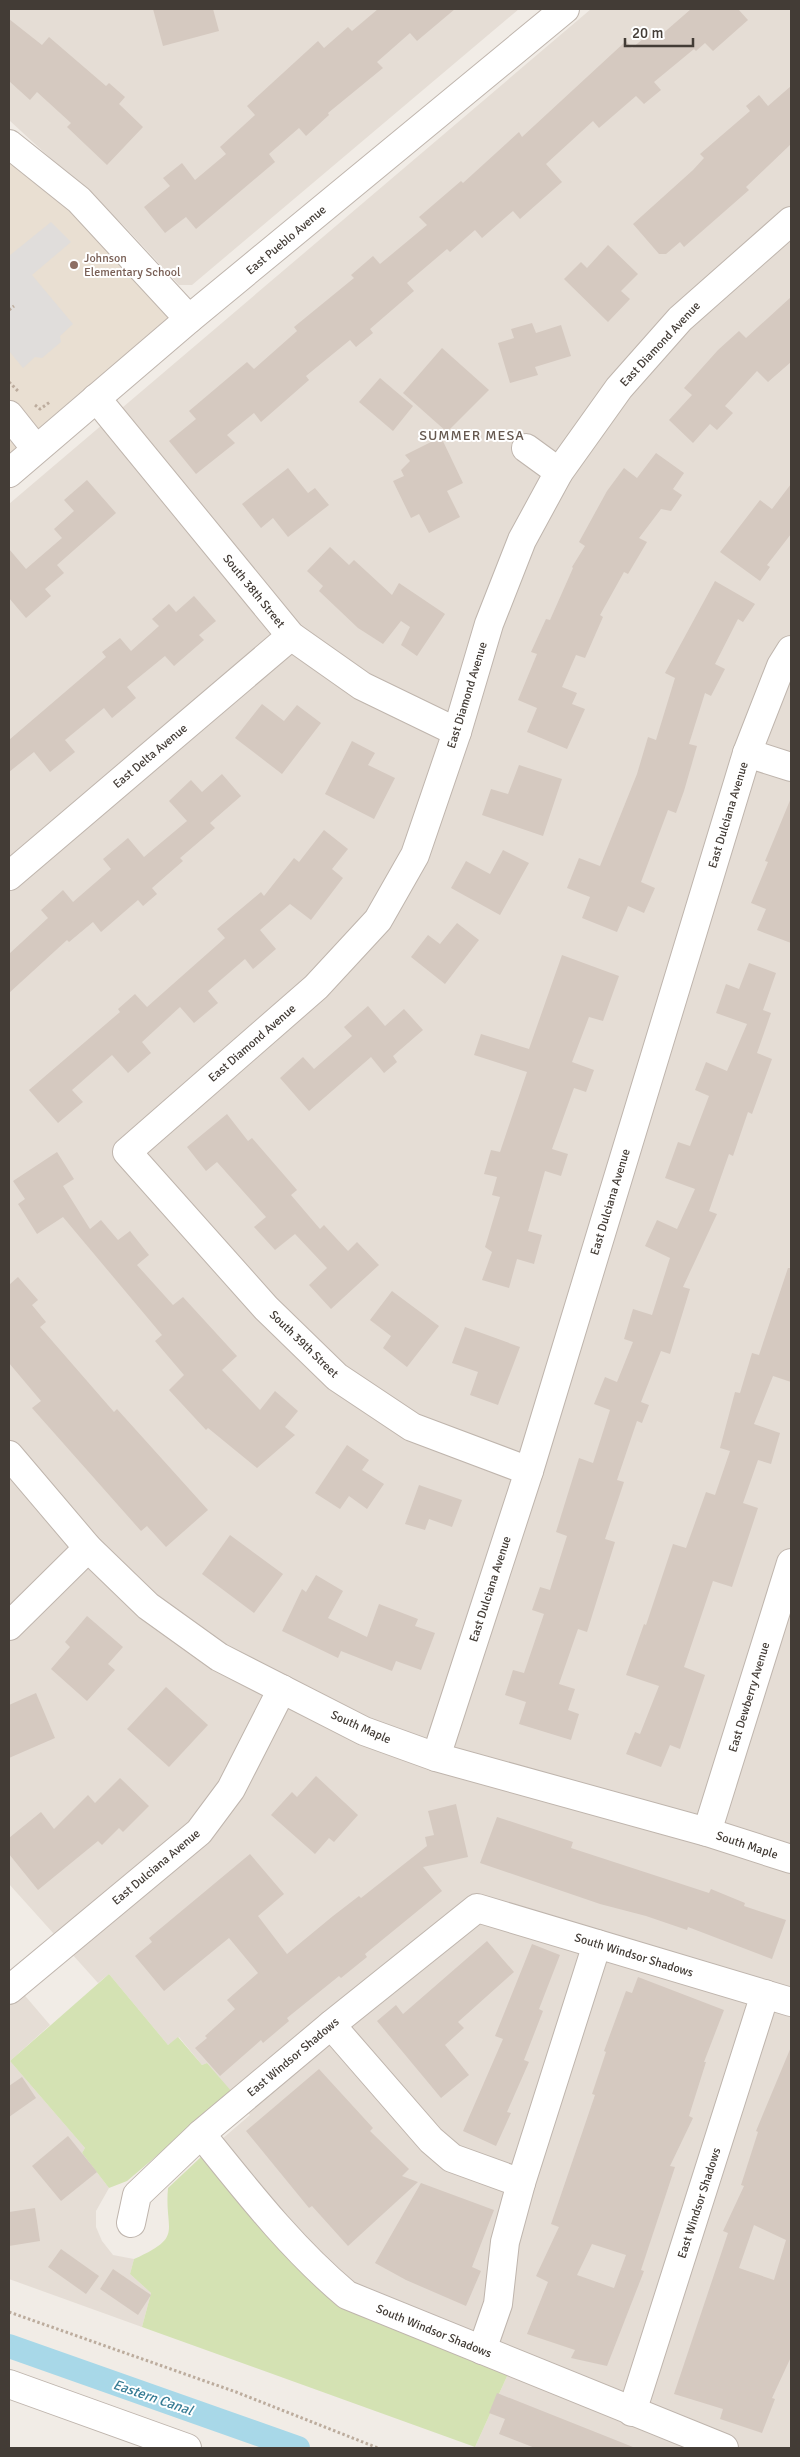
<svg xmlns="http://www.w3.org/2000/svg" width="800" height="2457" font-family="Signika,sans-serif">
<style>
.residential{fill:#e5ddd5}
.education{fill:#e9dfd2}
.green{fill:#d4e2b3}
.parking{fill:#e0dddb}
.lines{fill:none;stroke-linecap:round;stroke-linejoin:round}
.canal{stroke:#a8d8e8;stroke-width:24}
.building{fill:#d5c9c0;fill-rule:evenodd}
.minor-casing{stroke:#bfb5ad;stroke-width:30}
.path{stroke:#bcac9d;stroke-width:3;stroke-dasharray:2.5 2.5;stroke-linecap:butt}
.minor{stroke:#fff;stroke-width:28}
.education-dot{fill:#8d6e63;stroke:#fff;stroke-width:2}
.labels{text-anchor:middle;stroke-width:4;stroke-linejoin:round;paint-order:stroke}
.street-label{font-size:12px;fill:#433c36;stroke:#fff}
.education-label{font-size:12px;fill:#785e54;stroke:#fff;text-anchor:start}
.neighbourhood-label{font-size:14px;letter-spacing:1px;fill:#65584f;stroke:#fff}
.water-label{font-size:14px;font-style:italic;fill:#377c95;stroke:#fff}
</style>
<rect width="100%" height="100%" fill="#f1ece6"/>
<g class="residential">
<polygon points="9,9 519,9 192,285 179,285 125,227 9,120"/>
<polygon points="591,9 791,9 791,2448 475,2447 508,2374 308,2276 201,2157 250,2115 207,2063 202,2065 179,2037 168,2045 109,1974 98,1983 9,1884 9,504"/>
<polygon points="9,1977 50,2025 10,2061 85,2148 82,2153 109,2188 96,2211 96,2227 102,2241 113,2255 134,2259 130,2274 151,2293 142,2327 9,2279"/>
</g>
<polygon class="education" points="9,144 189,319 9,473"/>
<g class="green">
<polygon points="109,1974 168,2045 178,2037 202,2065 207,2063 232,2092 127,2181 109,2188 82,2153 85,2148 10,2061"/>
<path d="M 201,2157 L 308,2276 L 508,2374 L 475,2447 L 142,2327 L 151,2293 L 130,2274 L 134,2259 C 185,2236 164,2232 168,2188 Z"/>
</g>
<polygon class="parking" points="51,222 71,242 32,275 73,324 60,336 61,342 42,358 35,357 23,368 9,351 9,256"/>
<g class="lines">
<polyline class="canal" points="9,2346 298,2448"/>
</g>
<g class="building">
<polygon points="153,9 213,9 219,31 163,46"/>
<polygon points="378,9 455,9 417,41 410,33 377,62 383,68 328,113 329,115 306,136 299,128 269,154 275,162 196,229 186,217 165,233 144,207 170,186 163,178 182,163 195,180 226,154 220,147 255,115 247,106 318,41 324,48 348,27 352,31"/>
<polygon points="691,9 738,9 748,20 713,51 705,43 696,51 694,49 654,82 661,90 644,104 636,96 599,128 593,121 546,164 562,182 520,219 513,211 482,238 475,230 450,252 447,249 407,283 414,291 370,329 373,333 356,347 350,340 306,376 309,380 261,422 254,413 227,435 235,443 196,474 169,441 196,419 189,411 247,362 254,369 297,331 294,327 354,278 351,275 373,256 380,264 427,225 419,217 461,181 463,183 519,132 522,137 626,41 632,48 655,29 660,36"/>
<polygon points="9,19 42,45 49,37 106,86 109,83 125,97 119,104 143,127 107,165 67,127 71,123 37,92 30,100 9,81"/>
<polygon points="791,86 791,144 746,187 749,190 684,247 680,242 666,254 659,254 633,224 693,170 704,158 700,154 750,111 746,106 759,95 768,106"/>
<polygon points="608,245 638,274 621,291 630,299 608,322 564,279 581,262 587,268"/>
<polygon points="791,297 791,362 768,382 757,371 725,406 733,413 717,430 710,424 693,443 669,420 692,395 684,388 718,350 739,331 746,338"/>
<polygon points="532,323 536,333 561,325 571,356 535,367 538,375 510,383 498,343 514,338 511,329"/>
<polygon points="442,348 489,390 447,432 403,393"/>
<polygon points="380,378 413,406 393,431 359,402"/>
<polygon points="441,437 463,483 447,491 460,517 429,533 419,514 411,518 393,481 404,476 401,470 410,461 405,455"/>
<polygon points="656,453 684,473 673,489 682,495 671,511 661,509 639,538 647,542 628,574 624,572 600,615 603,617 585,658 576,655 562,687 577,693 572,704 585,709 567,749 527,732 537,708 518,700 537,654 531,652 546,619 550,620 573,568 572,567 585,546 579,542 607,491 624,468 637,478"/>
<polygon points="288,468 308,493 315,488 329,505 288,537 273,518 261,528 242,504"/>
<polygon points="87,480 116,513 57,565 64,573 45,589 51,596 26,618 9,598 9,549 26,569 62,538 54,529 74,511 64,500"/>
<polygon points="791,484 791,534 767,565 770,567 760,581 720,552 760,500 772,509"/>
<polygon points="330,547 349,565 354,560 392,595 399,583 445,614 417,656 401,645 410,627 401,621 383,644 358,628 319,591 323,586 307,571"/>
<polygon points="715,581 755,604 743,622 738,619 715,664 725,669 711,696 705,693 689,744 697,746 684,791 676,813 668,810 641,882 655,888 644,913 628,906 617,932 582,918 590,897 567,888 579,858 600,866 637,774 648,737 656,740 675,678 665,673"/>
<polygon points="194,596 216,621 199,635 204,640 174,666 165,656 127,687 136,698 112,718 104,708 65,740 75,752 50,772 34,752 9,772 9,740 106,657 102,652 120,638 131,651 159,626 152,619 169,604 176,612"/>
<polygon points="262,704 284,721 297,705 321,723 282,774 235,738"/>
<polygon points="352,741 375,753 368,765 395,778 374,819 325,794"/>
<polygon points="519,765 562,779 543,836 482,815 491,789 508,794"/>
<polygon points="222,774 241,796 210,823 215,828 180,858 183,861 152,888 157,894 143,906 138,900 101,932 93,922 69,942 67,940 9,993 9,954 48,918 41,910 63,890 73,902 111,869 103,859 128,838 144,857 187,821 169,801 191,780 202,792"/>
<polygon points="791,798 791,943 757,930 766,909 751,903 768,862 765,861"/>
<polygon points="324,830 348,849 332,869 343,878 311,920 290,904 260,930 276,949 253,969 245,959 208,991 218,1003 194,1023 180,1007 142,1042 151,1053 128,1073 112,1055 72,1090 83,1102 58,1123 29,1090 120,1012 118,1009 135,994 147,1007 225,938 217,929 261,892 264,896 294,858 299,862"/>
<polygon points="503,850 529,863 500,915 451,888 466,861 490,874"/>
<polygon points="457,923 479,940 445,984 411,957 428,935 440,944"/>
<polygon points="562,955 619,976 603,1021 589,1017 572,1062 594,1070 586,1092 574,1088 552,1149 568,1154 561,1176 545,1171 528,1231 542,1235 534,1264 517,1259 509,1288 482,1280 492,1252 485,1247 500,1197 492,1195 497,1177 484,1174 491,1150 500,1152 527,1072 474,1055 481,1034 529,1049"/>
<polygon points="749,963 776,973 763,1010 771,1013 757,1053 772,1059 752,1114 748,1112 733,1156 729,1154 709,1211 717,1214 683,1287 690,1289 670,1354 661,1351 641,1402 649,1405 642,1423 637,1421 617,1480 624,1482 605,1539 615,1542 587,1632 578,1629 559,1684 575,1689 568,1710 579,1714 571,1740 519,1724 526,1702 505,1695 513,1670 524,1673 544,1614 532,1610 540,1587 550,1590 567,1536 556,1532 579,1458 593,1463 610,1410 594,1404 605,1377 617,1382 633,1342 624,1339 633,1309 652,1315 670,1258 645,1246 657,1220 677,1229 695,1189 665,1178 678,1142 690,1146 709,1096 695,1090 706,1062 727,1071 747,1024 716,1013 726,984 739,989"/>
<polygon points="368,1006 385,1026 404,1009 423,1030 393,1056 397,1062 384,1073 371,1057 309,1111 280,1078 303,1057 314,1069 352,1036 344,1027"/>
<polygon points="227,1114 248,1141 252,1138 297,1190 291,1195 320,1229 324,1225 348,1251 357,1242 379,1265 331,1309 309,1285 327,1268 295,1234 275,1250 254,1227 266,1217 217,1162 206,1171 187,1147"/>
<polygon points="57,1152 74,1179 63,1186 90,1229 101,1220 118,1240 130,1231 149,1255 137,1265 173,1305 183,1297 237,1356 222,1370 260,1410 275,1391 298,1411 285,1427 295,1435 257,1468 208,1428 206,1430 169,1390 184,1375 155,1341 162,1335 63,1217 37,1234 18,1204 25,1199 13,1181"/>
<polygon points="788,1268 791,1268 791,1382 773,1376 754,1424 780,1433 771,1464 758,1460 743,1503 758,1508 732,1587 713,1581 684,1667 705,1675 680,1749 670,1745 661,1767 626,1754 635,1732 640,1734 659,1686 626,1675 644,1624 646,1625 673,1544 686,1548 706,1492 715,1495 730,1451 720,1448 735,1392 740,1393 752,1353 759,1355"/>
<polygon points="18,1277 38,1300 32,1305 46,1322 40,1327 114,1412 117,1409 208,1510 166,1547 147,1526 141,1531 32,1408 41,1401 9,1363 9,1285"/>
<polygon points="392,1291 439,1326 407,1367 383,1348 391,1336 370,1320"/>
<polygon points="465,1327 520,1347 498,1405 470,1395 478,1372 452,1363"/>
<polygon points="347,1445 369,1460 362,1470 384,1484 367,1509 349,1496 340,1509 315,1493"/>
<polygon points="419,1485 462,1500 452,1527 429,1519 425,1530 405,1524"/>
<polygon points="230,1535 283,1574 254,1613 202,1574"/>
<polygon points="316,1575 343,1591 328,1618 367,1637 379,1604 418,1619 415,1626 435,1633 421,1670 396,1661 392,1671 341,1651 338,1658 282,1631 302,1589 306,1592"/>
<polygon points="87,1616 123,1647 108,1664 115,1670 87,1701 51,1669 70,1647 65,1642"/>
<polygon points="166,1687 208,1725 169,1767 127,1729"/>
<polygon points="36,1693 55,1738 9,1758 9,1705"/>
<polygon points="316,1776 358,1815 334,1842 329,1838 315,1854 271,1815 292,1792 297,1797"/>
<polygon points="120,1778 149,1806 123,1832 119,1828 102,1845 98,1841 38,1890 9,1854 9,1838 41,1812 54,1829 88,1795 95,1803"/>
<polygon points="456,1804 468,1857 423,1867 442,1891 365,1954 367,1957 341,1978 339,1976 287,2018 289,2021 263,2043 261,2040 220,2076 195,2048 207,2038 205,2036 235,2009 227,2000 258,1973 229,1938 164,1991 135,1956 152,1942 149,1938 250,1854 284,1894 258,1916 287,1954 333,1916 359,1896 361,1898 427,1846 425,1837 434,1835 428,1811"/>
<polygon points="497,1817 573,1842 571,1848 709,1893 711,1889 745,1903 744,1906 786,1920 772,1959 688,1927 687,1930 646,1916 600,1904 480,1863"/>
<polygon points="487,1941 514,1972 458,2022 464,2028 445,2045 469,2075 441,2098 377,2021 396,2005 403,2014"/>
<polygon points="532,1944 560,1955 539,2009 543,2011 524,2060 529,2062 507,2112 511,2113 496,2146 463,2131 503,2039 495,2036"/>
<path d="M 638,1977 L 724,2010 L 704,2062 L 706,2062 L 689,2116 L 693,2118 L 670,2166 L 675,2167 L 641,2270 L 644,2271 L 607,2366 L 571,2358 L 575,2350 L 527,2334 L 548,2282 L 536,2276 L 559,2227 L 551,2224 L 595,2095 L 592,2094 L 606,2052 L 604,2051 L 626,1991 L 632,1993 ZM 592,2244 L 626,2255 L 614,2288 L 577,2275 Z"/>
<path d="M 791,2047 L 791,2357 L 772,2398 L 775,2399 L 762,2433 L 720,2419 L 723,2409 L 674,2394 L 728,2233 L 723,2231 L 744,2186 L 741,2185 L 758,2132 L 756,2131 ZM 754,2225 L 786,2240 L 774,2280 L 739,2268 Z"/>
<polygon points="319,2069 373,2128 370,2131 409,2169 402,2176 418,2182 348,2246 312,2206 309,2208 246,2131"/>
<polygon points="22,2077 36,2098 9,2117 9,2086"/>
<polygon points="68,2136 97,2172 61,2201 32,2166"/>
<polygon points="421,2183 494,2210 472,2267 481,2271 466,2306 406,2280 375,2263"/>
<polygon points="35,2208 40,2241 9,2246 9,2212"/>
<polygon points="61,2249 99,2276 86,2294 48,2267"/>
<polygon points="113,2269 151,2295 138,2315 100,2289"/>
<polygon points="497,2393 633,2447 633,2448 535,2448 499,2434 505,2419 489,2413"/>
</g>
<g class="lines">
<defs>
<g id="minor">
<polyline points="9,144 79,200 189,319"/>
<polyline points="96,398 291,636 362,686 457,732"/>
<polyline points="9,415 36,449"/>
<polyline points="526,448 559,472"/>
<polyline points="9,473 189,319 565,9"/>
<polyline points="747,753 791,767"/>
<polyline points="9,876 291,636"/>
<polyline points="9,1455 88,1548 148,1606 219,1657 364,1731 436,1757 707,1832 791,1859"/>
<polyline points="529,1471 412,1427 337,1377 266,1308 127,1152 316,987 378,920 415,855 457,732 489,624 522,540 559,472 619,388 680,319 791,221"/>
<polyline points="9,1626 88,1548"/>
<polyline points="436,1757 529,1471 747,753 781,666 791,650"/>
<polyline points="707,1832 791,1563"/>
<polyline points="9,1990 199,1832 231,1789 282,1689"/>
<polyline points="331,2025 431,2140 452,2158 521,2183"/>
<path d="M 201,2134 C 247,2191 291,2248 347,2295 L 724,2448"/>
<polyline points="131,2223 137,2195 201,2134 331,2025 477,1908 791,2002"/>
<polyline points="482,2350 498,2304 505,2242 521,2183 597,1944"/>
<polyline points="9,2384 187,2448"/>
<polyline points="632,2412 765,1994"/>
</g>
</defs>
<use href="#minor" class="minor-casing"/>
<g class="path">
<polyline points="9,310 14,306"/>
<polyline points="9,382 19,392"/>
<polyline points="35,405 40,409 50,402"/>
<polyline points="9,2312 236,2392 378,2448"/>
</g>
<use href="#minor" class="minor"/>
</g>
<circle class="education-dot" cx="74" cy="265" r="5"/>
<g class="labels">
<g class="street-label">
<text transform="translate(286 240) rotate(-40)" y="4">East Pueblo Avenue</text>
<text transform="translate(660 344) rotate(-47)" y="4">East Diamond Avenue</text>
<text transform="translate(254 591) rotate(51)" y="4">South 38th Street</text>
<text transform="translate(467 695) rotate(-73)" y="4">East Diamond Avenue</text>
<text transform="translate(150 756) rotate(-40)" y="4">East Delta Avenue</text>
<text transform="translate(728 815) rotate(-73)" y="4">East Dulciana Avenue</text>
<text transform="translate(252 1043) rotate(-41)" y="4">East Diamond Avenue</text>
<text transform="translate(610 1202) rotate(-73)" y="4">East Dulciana Avenue</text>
<text transform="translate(304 1344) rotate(44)" y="4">South 39th Street</text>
<text transform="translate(490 1589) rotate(-72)" y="4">East Dulciana Avenue</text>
<text transform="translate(749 1697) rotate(-73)" y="4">East Dewberry Avenue</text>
<text transform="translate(361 1727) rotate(24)" y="4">South Maple</text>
<text transform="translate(747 1845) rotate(18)" y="4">South Maple</text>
<text transform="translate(156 1867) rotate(-40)" y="4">East Dulciana Avenue</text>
<text transform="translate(634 1955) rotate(17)" y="4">South Windsor Shadows</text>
<text transform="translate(293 2057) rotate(-40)" y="4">East Windsor Shadows</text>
<text transform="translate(699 2203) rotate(-72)" y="4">East Windsor Shadows</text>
<text transform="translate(434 2331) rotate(22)" y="4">South Windsor Shadows</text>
</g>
<g class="education-label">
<text x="84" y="262">Johnson<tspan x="84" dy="14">Elementary School</tspan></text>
</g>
<g class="neighbourhood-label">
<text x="472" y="440">SUMMER MESA</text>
</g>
<g class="water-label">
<text transform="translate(153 2397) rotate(19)" y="5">Eastern Canal</text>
</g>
</g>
<rect width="800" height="2457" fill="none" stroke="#433c36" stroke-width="20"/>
<path d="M625 38v8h68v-8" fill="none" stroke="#433c36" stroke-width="2.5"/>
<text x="632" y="38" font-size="15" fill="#433c36" stroke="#ffffff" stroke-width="4" paint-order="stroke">20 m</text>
</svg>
